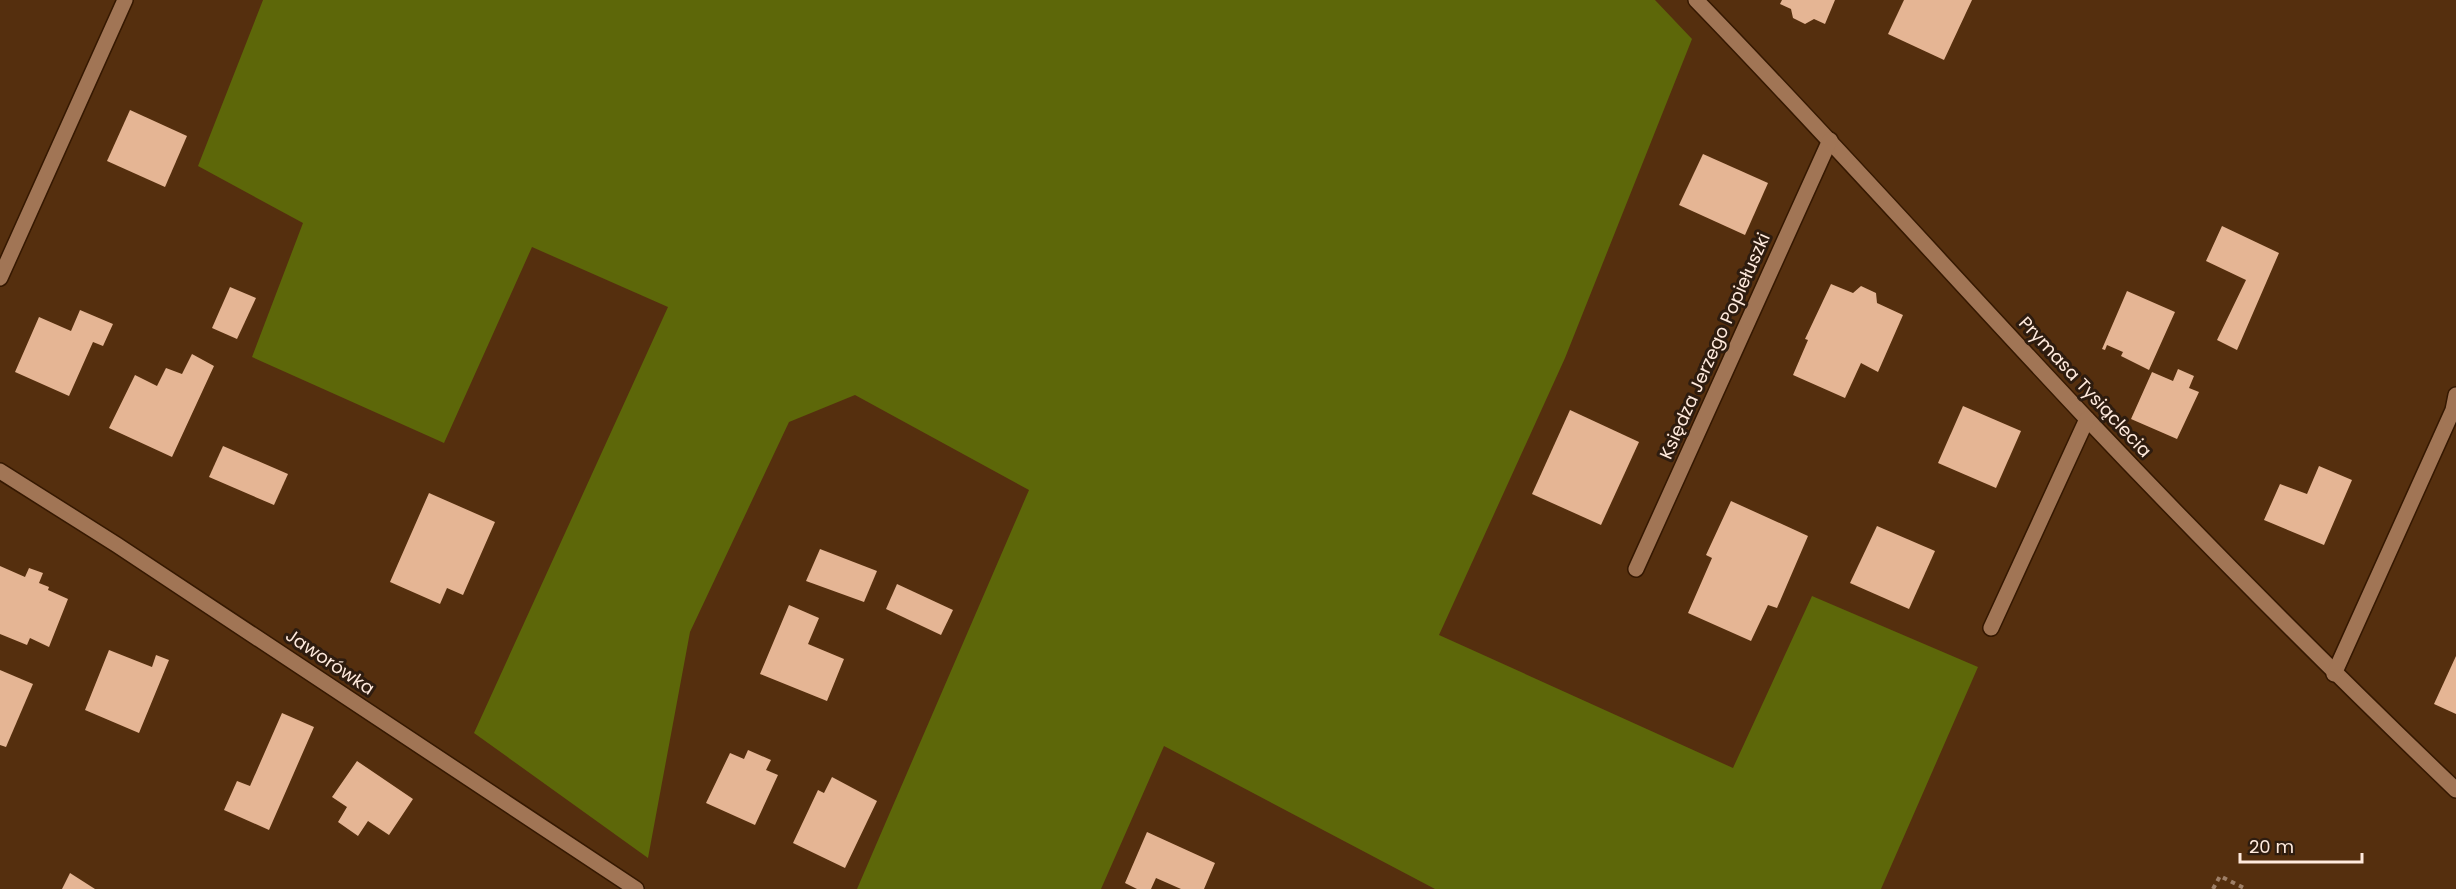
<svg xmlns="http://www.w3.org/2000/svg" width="2456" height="889" font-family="Poppins,sans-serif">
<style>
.green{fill:#5d6709}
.building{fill:#e5b594}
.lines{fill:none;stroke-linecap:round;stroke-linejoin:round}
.minor-casing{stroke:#351801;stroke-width:18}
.path{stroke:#9e7f67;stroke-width:4;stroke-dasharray:4.5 4.5;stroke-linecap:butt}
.minor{stroke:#a17555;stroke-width:15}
.labels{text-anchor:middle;stroke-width:6;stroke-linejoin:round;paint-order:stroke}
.street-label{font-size:18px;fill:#ffeadd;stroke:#2e1c0f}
</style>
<rect width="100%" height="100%" fill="#552f0e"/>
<polygon class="green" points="263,0 1655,0 1692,39 1565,358 1439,635 1733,768 1812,596 1978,667 1881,889 1435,889 1164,746 1101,889 857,889 1029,490 855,395 789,422 690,632 648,858 474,733 668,307 532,247 444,443 252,357 303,223 198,166"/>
<g class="building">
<polygon points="1782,0 1835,0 1825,24 1814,19 1805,24 1793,18 1791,9 1780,4"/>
<polygon points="1904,0 1972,0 1944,60 1888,34"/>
<polygon points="130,110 187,136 165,187 107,161"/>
<polygon points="1703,154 1768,183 1745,235 1679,205"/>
<polygon points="2222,226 2279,253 2237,350 2217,340 2246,280 2206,261"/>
<polygon points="1831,284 1853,293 1861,286 1876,293 1877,303 1903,315 1878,372 1861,363 1845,398 1793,375 1808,340 1805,339"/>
<polygon points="230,287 256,298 237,339 212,328"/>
<polygon points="2127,291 2175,312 2149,370 2121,356 2123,352 2107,345 2105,350 2102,349"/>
<polygon points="80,310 113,324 103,346 93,342 69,396 15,372 39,317 71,331"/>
<polygon points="192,354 214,366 172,457 109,428 135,375 157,386 166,368 182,374"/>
<polygon points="2178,369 2194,376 2189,388 2199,392 2177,439 2131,419 2152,372 2173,381"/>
<polygon points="1963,406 2021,431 1996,488 1938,463"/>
<polygon points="1570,410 1639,442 1601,525 1532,494"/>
<polygon points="223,446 288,474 274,505 209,477"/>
<polygon points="2319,466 2352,480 2324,545 2264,520 2280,484 2307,494"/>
<polygon points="429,493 495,522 463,595 447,588 440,604 390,582"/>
<polygon points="1731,501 1808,536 1777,608 1768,605 1751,641 1688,613 1712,558 1706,555"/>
<polygon points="1877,526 1935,551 1909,609 1850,583"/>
<polygon points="820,549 877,571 864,602 806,581"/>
<polygon points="0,566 25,577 29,568 43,573 39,583 49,587 48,590 68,599 49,647 30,638 27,645 0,634"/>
<polygon points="897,584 953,610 941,635 886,609"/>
<polygon points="789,605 819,618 808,644 844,659 827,701 760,674"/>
<polygon points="109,650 152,667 156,655 169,660 139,733 85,710"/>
<polygon points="2456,656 2456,714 2434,704"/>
<polygon points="0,670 33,684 6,747 0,745"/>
<polygon points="282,713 314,727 269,830 224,810 237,781 250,786"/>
<polygon points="748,750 771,760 766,770 778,775 755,825 706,803 730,753 744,759"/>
<polygon points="357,761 413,799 389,835 368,821 358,836 338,822 347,807 332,797"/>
<polygon points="832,777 877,801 845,868 793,843 818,790 824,793"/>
<polygon points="1147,832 1215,863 1204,889 1181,889 1156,878 1151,889 1137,889 1125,883"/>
<polygon points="70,873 95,889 62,889"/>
</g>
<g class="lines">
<defs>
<g id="minor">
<path d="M 1696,0 C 1829,137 1956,280 2087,419 C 2207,546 2330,669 2456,790"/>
<polyline points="0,278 125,0"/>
<polyline points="0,471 117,545 636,889"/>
<polyline points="1636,569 1830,140"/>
<polyline points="1991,628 2087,419"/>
<polyline points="2334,674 2453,410 2456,395"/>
</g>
</defs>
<use href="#minor" class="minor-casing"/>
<polyline class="path" points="2213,889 2220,876 2246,889"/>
<use href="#minor" class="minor"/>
</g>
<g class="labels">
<g class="street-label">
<text transform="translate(1715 346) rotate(-66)" y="6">Księdza Jerzego Popiełuszki</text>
<text transform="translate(2085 387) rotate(47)" y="6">Prymasa Tysiąclecia</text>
<text transform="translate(330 662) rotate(34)" y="6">Jaworówka</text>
</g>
</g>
<path d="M2240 853v9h122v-9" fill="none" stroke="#ffeadd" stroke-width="3"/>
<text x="2249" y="853" font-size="18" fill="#ffeadd" stroke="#2e1c0f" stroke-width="4.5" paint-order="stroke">20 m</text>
</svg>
